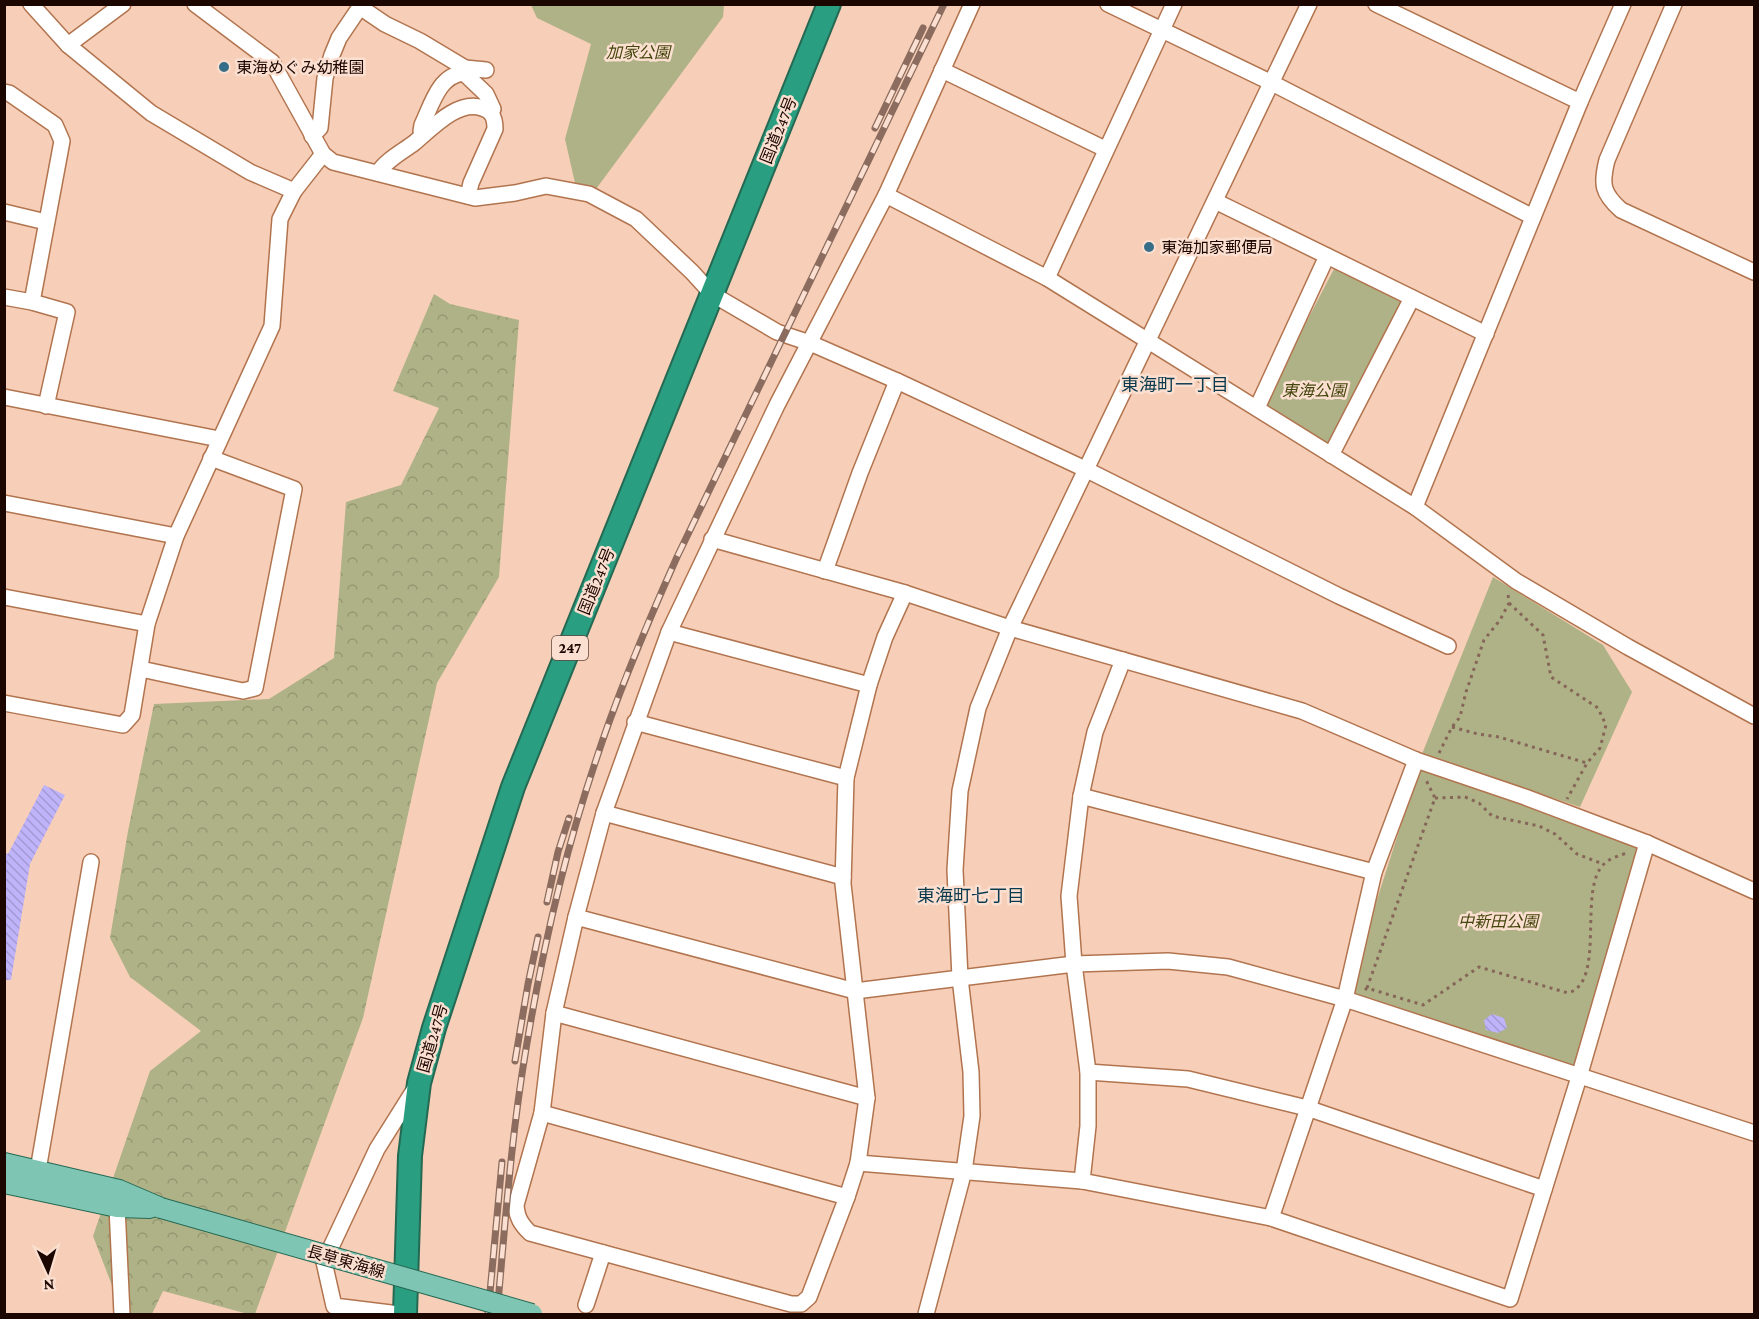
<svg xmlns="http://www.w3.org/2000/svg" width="1759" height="1319" font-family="'Crimson Pro','Noto Sans JP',serif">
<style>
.forest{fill:url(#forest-crowns)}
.green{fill:#afb286}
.building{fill:url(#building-back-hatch)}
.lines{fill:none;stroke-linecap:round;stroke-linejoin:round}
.minor-casing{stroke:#b1744f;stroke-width:18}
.major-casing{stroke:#256953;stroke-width:22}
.highway-casing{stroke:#256953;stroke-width:26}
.path{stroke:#856658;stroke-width:3;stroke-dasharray:3 4.5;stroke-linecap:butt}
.minor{stroke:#fff;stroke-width:15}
.major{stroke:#7fc5b3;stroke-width:20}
.highway{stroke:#2a9e80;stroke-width:22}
.rail-casing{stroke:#8b6c5e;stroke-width:7}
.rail{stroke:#fbdfd0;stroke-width:4.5;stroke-dasharray:14;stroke-linecap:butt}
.major-bridge-casing{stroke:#256953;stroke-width:22;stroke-linecap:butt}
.major-bridge{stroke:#7fc5b3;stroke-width:20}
.poi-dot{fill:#366d88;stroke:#fbdfd0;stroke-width:2}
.labels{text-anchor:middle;stroke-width:5;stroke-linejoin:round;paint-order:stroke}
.shield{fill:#fbdfd0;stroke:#5f473e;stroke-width:1.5}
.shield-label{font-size:15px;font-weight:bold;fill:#1c0600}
.park-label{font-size:16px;font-style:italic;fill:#44460d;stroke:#fbdfd0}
.poi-label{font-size:16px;fill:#1c0600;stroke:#fbdfd0;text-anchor:start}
.street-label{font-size:16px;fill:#1c0600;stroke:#fbdfd0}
.neighbourhood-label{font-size:18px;fill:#09394d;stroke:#fbdfd0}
</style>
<defs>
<pattern id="forest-crowns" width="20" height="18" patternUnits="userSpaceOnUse" patternTransform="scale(1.5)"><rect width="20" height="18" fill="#afb286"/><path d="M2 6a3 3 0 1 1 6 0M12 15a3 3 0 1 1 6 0" fill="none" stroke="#969872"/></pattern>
<pattern id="building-back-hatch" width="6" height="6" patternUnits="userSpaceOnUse" patternTransform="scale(1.5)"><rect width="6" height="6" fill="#bfb4f9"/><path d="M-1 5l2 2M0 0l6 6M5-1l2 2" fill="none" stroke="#a499d4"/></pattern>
</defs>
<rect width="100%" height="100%" fill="#f7cfb8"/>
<polygon class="forest" points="434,294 450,304 519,320 499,577 437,683 363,1018 255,1314 248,1314 163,1291 152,1314 123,1314 93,1236 150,1071 201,1031 130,977 110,938 128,831 154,704 269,699 334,658 346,502 401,485 439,408 393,391"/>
<g class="green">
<polygon points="531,5 724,5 723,17 596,189 575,183 565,139 591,44 537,18"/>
<polygon points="1335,267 1402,301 1328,444 1260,411"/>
<polygon points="1493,577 1603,645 1632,692 1580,807 1422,754"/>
<polygon points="1425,769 1647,843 1579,1077 1345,999 1418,772"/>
</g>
<g class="building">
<polygon points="44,785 65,795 30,864 11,980 4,980 4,853 8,854"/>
<polygon points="1492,1014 1504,1018 1507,1028 1498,1033 1486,1030 1484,1020"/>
</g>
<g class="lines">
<defs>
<g id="minor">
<polyline points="31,4 68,45 151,113 250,172 294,191"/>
<polyline points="195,4 272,62 323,154 333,162 475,198 515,193 546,186 589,194 636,219 692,272 712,294 777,332 810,343 897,381 1085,469 1339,596 1448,646"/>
<polyline points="1108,4 1272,83 1533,217"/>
<polyline points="1376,4 1580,102"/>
<path d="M 1674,4 L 1607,160 C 1601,184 1602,193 1621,210 L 1754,272"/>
<polyline points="360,7 385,24 420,41 465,68"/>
<polyline points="68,45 123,4"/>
<polyline points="942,70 1105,149"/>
<polyline points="464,73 465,68 486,70"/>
<polyline points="4,92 9,93 55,125 62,141 32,302"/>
<path d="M 423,135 L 421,131 L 422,125 C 432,104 439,75 464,73 L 486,94 L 493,109 L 491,113"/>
<polyline points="312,136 320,128 325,78 332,55 339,38 362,4"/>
<path d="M 378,173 C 386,160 402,152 414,143 C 431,129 458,99 482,108 C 493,111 495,119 495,129 L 471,183 L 468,196"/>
<polyline points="886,195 1047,278 1415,507 1516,581 1628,647 1754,716"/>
<polyline points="1215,201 1486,334"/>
<polyline points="4,212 46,222"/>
<polyline points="1047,278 1174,4"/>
<polyline points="4,297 32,302 67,312 46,406"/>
<polyline points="4,397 219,439"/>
<polyline points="1257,408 1327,256"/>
<polyline points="1331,455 1412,298"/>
<polyline points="4,503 176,536"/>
<polyline points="1415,507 1580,102 1623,4"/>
<polyline points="712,539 905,593 1010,628 1302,711 1416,760 1525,797 1647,843 1754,891"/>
<polyline points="825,571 860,473 897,381"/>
<path d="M 905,593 L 885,637 L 869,685 L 846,778 L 843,884 L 867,1098 L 858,1163 L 847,1197 L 809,1297 L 801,1304 L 791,1304 L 530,1233 C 521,1224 517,1218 516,1205 L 542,1113 L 554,1013 L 576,917 L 604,813 L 669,632 L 777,405 L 886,195 L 972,4"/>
<polyline points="4,597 147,624"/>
<polyline points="669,632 869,685"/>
<polyline points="141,669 243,691 255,688 294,489 211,458"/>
<polyline points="4,703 123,725 132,715 147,624 176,536 272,326 280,219 294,191 323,154"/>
<polyline points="635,722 846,778"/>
<polyline points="1081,796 1374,872 1345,999 1271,1218"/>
<polyline points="604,813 843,877"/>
<polyline points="1374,872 1416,760"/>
<polyline points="576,917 855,991 1074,964 1168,961 1228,967 1345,999 1754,1133"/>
<polyline points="554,1013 867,1098"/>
<polyline points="1088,1072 1188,1079 1307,1108 1544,1189"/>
<polyline points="542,1113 847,1197"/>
<polyline points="858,1163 1082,1181 1271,1218 1510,1299 1579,1077 1647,843"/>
<polyline points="38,1170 91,862"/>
<polyline points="1082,1181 1088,1126 1088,1072 1074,964 1069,896 1081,796 1095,732 1123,660"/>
<polyline points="117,1207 122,1314"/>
<polyline points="586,1305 603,1253"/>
<polyline points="399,1314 334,1306 324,1262 377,1149 416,1087"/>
<polyline points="926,1314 964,1171 972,1116 971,1072 960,978 955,870 960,791 978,708 1010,628 1309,4"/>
</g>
<g id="major">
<polyline points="4,1163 119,1190 161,1208"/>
<polyline points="4,1183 117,1207 150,1208"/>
</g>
<polyline id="highway" points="405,1314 410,1156 419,1083 434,1028 513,787 829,4"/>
</defs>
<use href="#minor" class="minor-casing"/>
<use href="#major" class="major-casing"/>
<use href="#highway" class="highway-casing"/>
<g class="path">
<polyline points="1509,603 1543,635 1551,677 1598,708 1606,725 1600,748 1587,763 1567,799"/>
<polyline points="1452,727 1478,734 1499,737 1587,763"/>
<polyline points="1439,753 1452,727 1460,717 1466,692 1484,640 1500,620 1509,603 1508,594"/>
<polyline points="1435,798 1465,797 1479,803 1492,816 1539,826 1555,834 1577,854 1603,864"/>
<polyline points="1367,988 1435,798 1426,780"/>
<path d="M 1365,990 L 1367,988 L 1423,1005 L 1479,967 L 1568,993 C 1607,982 1577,889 1604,864 C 1609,858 1622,855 1629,852"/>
</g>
<use href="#minor" class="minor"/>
<use href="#major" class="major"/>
<use href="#highway" class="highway"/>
<defs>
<g id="rail">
<polyline points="875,128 923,28"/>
<polyline points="547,902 558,852 569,818"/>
<polyline points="515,1061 528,984 538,937"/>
<polyline points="488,1314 502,1162"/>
<path d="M 497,1314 C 505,1226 511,1137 526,1049 C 542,952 564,855 595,763 C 618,692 647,624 677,557 L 944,4"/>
</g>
</defs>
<use href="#rail" class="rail-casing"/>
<use href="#rail" class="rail"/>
<defs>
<polyline id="major-bridge" points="161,1208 532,1314"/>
</defs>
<use href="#major-bridge" class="major-bridge-casing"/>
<use href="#major-bridge" class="major-bridge"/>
</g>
<g class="poi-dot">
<circle cx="224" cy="67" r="6"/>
<circle cx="1149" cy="247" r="6"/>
</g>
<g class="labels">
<rect class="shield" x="552" y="636" width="36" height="24" rx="4.5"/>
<g class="shield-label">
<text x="570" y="653">247</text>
</g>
<g class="park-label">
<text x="638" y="58">加家公園</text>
<text x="1314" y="396">東海公園</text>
<text x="1498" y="927">中新田公園</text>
</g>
<g class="poi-label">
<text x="236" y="73">東海めぐみ幼稚園</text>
<text x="1161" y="253">東海加家郵便局</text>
</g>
<g class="street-label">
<text transform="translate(778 130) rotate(-68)" y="6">国道247号</text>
<text transform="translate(596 581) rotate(-68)" y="6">国道247号</text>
<text transform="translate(432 1038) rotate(-74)" y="6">国道247号</text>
<text transform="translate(346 1261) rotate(16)" y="6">長草東海線</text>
</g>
<g class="neighbourhood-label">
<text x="1175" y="391">東海町一丁目</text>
<text x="971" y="902">東海町七丁目</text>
</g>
</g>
<rect width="1759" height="1319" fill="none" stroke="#1c0600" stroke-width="12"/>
<g transform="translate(48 1271) rotate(176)" stroke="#fbdfd0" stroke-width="4.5" paint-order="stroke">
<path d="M0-4.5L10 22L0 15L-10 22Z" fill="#1c0600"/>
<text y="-9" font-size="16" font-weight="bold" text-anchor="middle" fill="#1c0600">N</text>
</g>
</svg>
